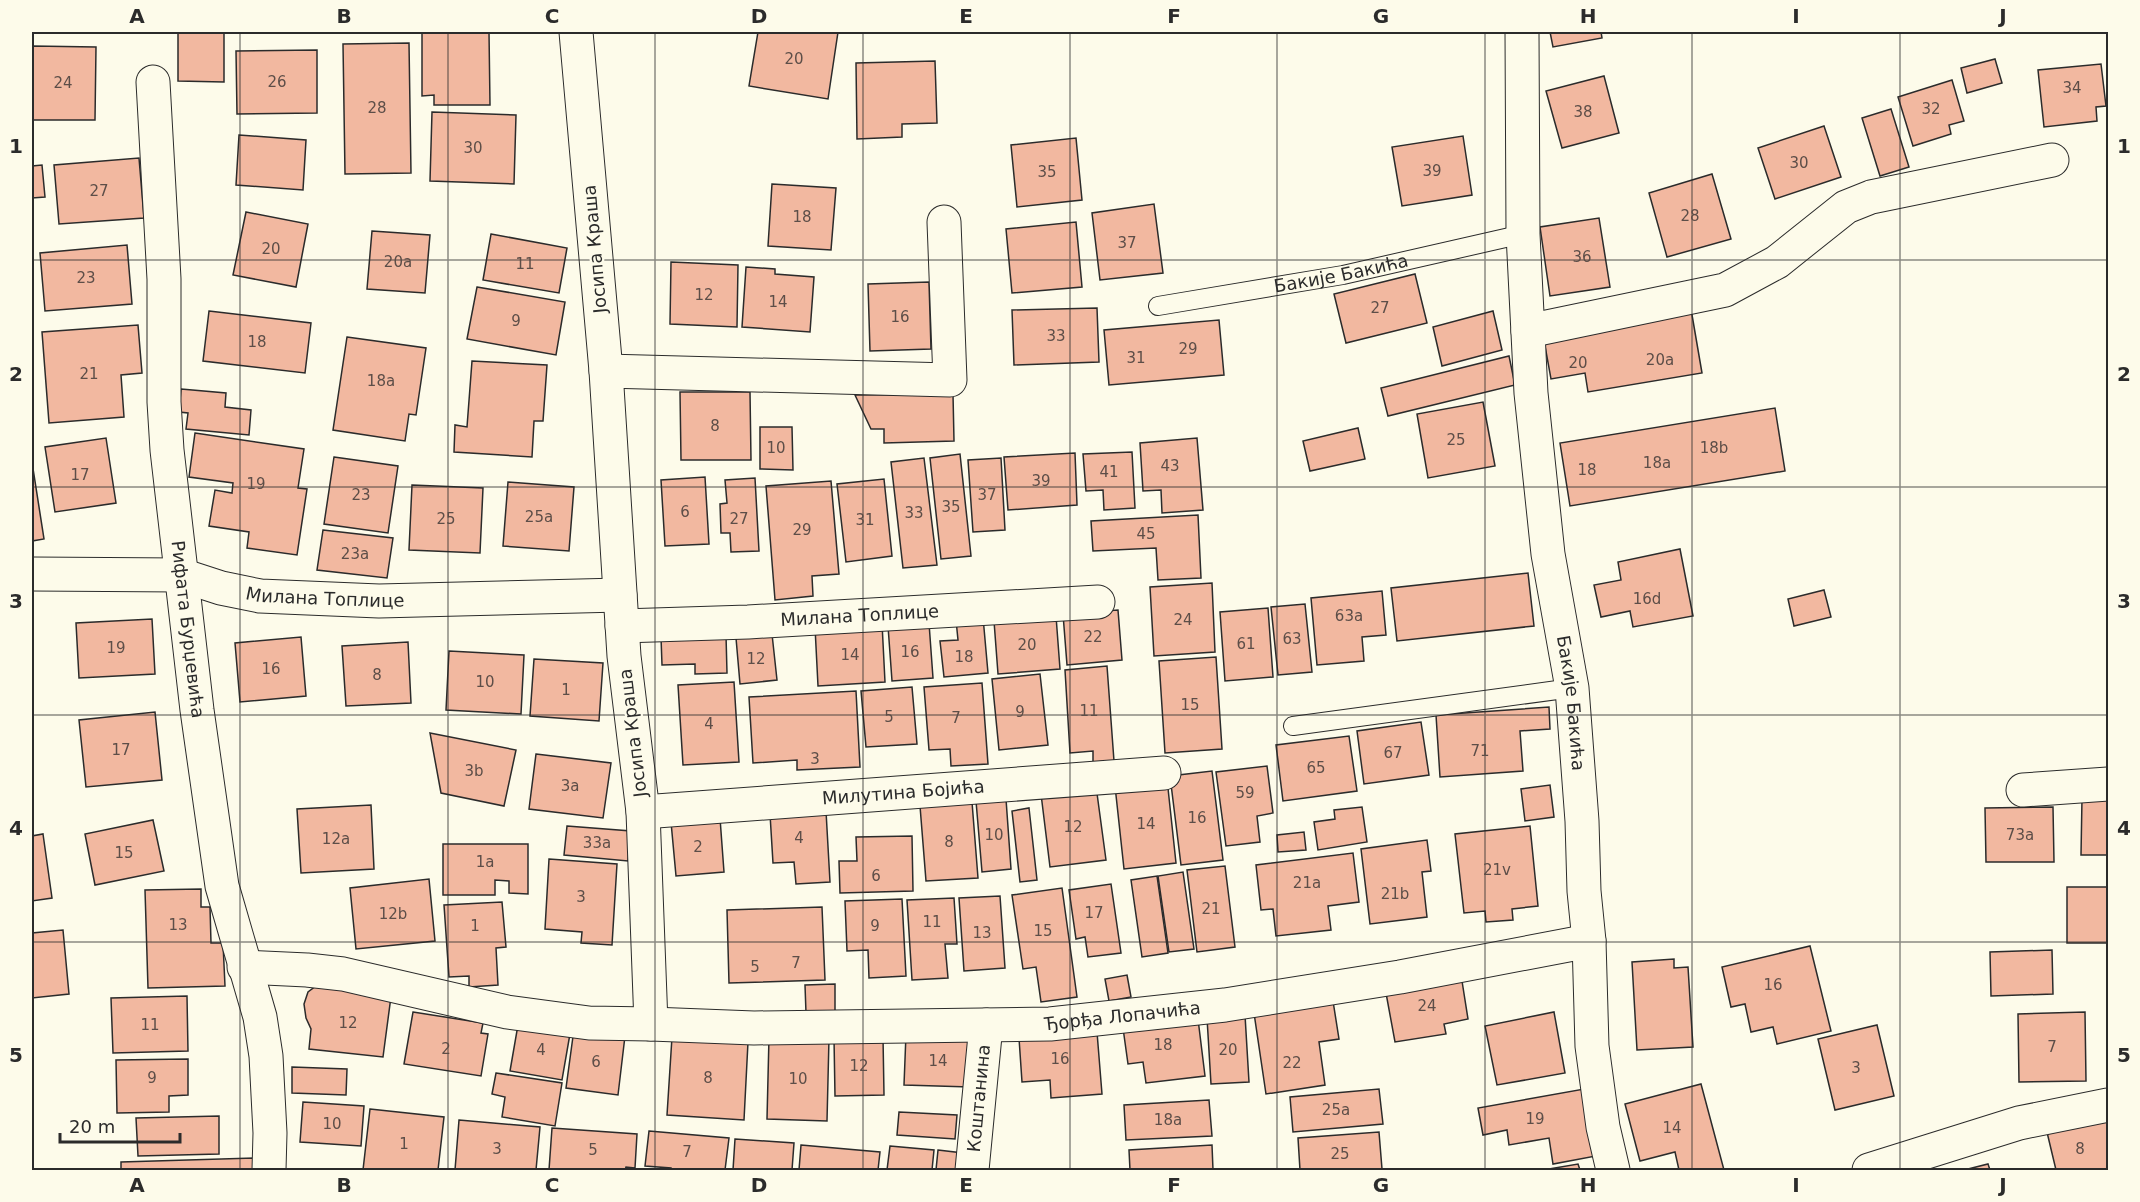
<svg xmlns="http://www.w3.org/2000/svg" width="2140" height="1202" font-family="'DejaVu Sans',sans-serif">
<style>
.building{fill:#f2b8a0;stroke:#2b2b2b;stroke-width:1.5}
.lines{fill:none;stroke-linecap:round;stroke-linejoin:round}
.service-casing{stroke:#2b2b2b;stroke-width:20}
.minor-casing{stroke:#2b2b2b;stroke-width:35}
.service{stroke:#fdfbea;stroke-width:18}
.minor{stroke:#fdfbea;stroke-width:33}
.grid{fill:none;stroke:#2b2b2b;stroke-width:1.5;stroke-opacity:0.55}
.labels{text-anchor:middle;stroke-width:4.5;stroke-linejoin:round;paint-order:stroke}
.number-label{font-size:15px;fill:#5d4e48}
.street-label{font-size:18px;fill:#2b2b2b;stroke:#fdfbea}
.neatline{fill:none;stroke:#2b2b2b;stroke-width:2}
.grid-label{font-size:20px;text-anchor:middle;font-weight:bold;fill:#2b2b2b}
</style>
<rect width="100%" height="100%" fill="#fdfbea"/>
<g class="building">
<polygon points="178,32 224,32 224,82 178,81"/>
<polygon points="422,32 489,32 490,105 434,105 434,95 422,96"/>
<polygon points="758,32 838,32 828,99 749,86"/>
<polygon points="1550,32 1601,32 1602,38 1553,47"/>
<polygon points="409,43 411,173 345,174 343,44"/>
<polygon points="32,46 96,47 95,120 32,120"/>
<polygon points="317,50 317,113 237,114 236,51"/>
<polygon points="1995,59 2002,83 1967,93 1961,68"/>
<polygon points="935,61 937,123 902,124 902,137 857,139 856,63"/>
<polygon points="2101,64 2106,106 2096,107 2097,121 2044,127 2038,70"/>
<polygon points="1604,76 1619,133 1562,148 1546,91"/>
<polygon points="1952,80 1964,121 1949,125 1951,134 1913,146 1898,97"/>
<polygon points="1891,109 1909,167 1880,176 1862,118"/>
<polygon points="432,112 516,115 514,184 430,181"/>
<polygon points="1824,126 1841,177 1775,199 1758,148"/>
<polygon points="239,135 306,140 303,190 236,185"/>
<polygon points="1463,136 1472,195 1402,206 1392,147"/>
<polygon points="1076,138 1082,200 1017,207 1011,145"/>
<polygon points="139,158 144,218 59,224 54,165"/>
<polygon points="42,165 45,197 32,198 32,166"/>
<polygon points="1712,174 1731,239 1667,257 1649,193"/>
<polygon points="772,184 836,188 831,250 768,246"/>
<polygon points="1154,204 1163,273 1100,280 1092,213"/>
<polygon points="246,212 308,224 296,287 233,275"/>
<polygon points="1599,218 1610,287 1550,296 1540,227"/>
<polygon points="1076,222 1082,287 1012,293 1006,229"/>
<polygon points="372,231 430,235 425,293 367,289"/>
<polygon points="491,234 567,248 559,293 483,280"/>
<polygon points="127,245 132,304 45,311 40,253"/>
<polygon points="671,262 738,265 737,327 670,324"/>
<polygon points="746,267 775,269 775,274 814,277 810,332 742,327"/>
<polygon points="1415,274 1427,323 1346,343 1334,294"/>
<polygon points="929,282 931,349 870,351 868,284"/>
<polygon points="477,287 565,302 556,355 467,339"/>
<polygon points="1097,308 1099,362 1014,365 1012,310"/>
<polygon points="1691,309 1702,373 1588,392 1585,373 1551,379 1543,335"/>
<polygon points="209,311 311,323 305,373 203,361"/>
<polygon points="1493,311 1502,350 1442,366 1433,327"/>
<polygon points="1219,320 1224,375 1109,385 1104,330"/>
<polygon points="138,325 142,373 121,375 124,417 49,423 42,332"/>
<polygon points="347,337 426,348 416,415 409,414 405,441 333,430"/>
<polygon points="1509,356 1515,385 1388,416 1381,388"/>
<polygon points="472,361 547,365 543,421 534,421 532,457 454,452 455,425 467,427"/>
<polygon points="181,389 226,393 225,407 251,410 249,435 186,429 188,413 179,412"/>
<polygon points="680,392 750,392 751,460 681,460"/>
<polygon points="953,394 954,441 884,443 884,429 871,429 855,395"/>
<polygon points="1483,402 1495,466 1428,478 1417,414"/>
<polygon points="1775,408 1785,471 1570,506 1560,443"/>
<polygon points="760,427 792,427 793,470 760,469"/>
<polygon points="1358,428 1365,459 1310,471 1303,441"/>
<polygon points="195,433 304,449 298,488 307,489 297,555 247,548 249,532 209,526 215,490 232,493 233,483 189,477"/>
<polygon points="106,438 116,503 55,512 45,447"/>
<polygon points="1197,438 1203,510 1162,513 1161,490 1143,491 1140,443"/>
<polygon points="1132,452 1135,508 1104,510 1103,490 1086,491 1083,454"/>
<polygon points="1075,453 1077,505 1008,510 1004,457"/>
<polygon points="960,454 971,556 941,559 930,458"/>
<polygon points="334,457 398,466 388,533 324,524"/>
<polygon points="924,458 937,565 903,568 891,462"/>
<polygon points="1001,458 1005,530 973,532 968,460"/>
<polygon points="32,462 44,539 32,541"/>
<polygon points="705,477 709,544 665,546 661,480"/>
<polygon points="755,478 759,551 731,552 730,533 721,533 720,504 727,503 725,480"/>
<polygon points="884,479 892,556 846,562 837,484"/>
<polygon points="831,481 839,574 812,576 813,596 775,600 766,486"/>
<polygon points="508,482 574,487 569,551 503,546"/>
<polygon points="412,485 483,488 480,553 409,550"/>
<polygon points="1198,515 1201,578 1158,580 1156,548 1093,551 1091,521"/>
<polygon points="323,530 393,538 387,578 317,570"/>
<polygon points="1680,549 1693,616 1633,627 1630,611 1601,617 1594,585 1621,580 1618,562"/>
<polygon points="1528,573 1534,626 1397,641 1391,588"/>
<polygon points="1212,583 1215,652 1154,656 1150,587"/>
<polygon points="1824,590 1831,617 1794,626 1788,599"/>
<polygon points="1382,591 1386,635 1362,637 1364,661 1317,665 1311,598"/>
<polygon points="1305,604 1312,672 1278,675 1271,607"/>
<polygon points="1268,608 1273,677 1225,681 1220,612"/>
<polygon points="1118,610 1122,660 1067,665 1063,614"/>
<polygon points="1056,616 1060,669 998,674 994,621"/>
<polygon points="983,617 988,673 944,677 940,641 958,640 956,620"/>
<polygon points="152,619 155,674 79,678 76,623"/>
<polygon points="882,623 885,682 818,686 815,627"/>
<polygon points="929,623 933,678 892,681 888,626"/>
<polygon points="772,634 777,680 740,684 736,638"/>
<polygon points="726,635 727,673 695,674 695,664 662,665 661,637"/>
<polygon points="301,637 306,696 240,702 235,643"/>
<polygon points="408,642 411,703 346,706 342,646"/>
<polygon points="449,651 524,655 521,714 446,710"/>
<polygon points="1216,657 1222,749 1165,753 1159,661"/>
<polygon points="534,659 603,663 599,721 530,716"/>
<polygon points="1107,666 1114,761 1093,762 1093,751 1070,753 1065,670"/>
<polygon points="1040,674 1048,745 999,750 992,679"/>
<polygon points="734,682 739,762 683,765 678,685"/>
<polygon points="982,683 988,764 951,766 950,749 929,750 924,687"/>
<polygon points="912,687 917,744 866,747 861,691"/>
<polygon points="856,691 860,767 797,770 797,760 753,763 749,697"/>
<polygon points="1549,707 1550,729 1520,731 1523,771 1440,777 1436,715"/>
<polygon points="155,712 162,780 86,787 79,720"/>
<polygon points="1421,722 1429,775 1364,784 1357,731"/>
<polygon points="430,733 516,750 504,806 441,793"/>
<polygon points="1349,736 1357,791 1283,801 1276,745"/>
<polygon points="536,754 611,763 603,818 529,809"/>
<polygon points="1267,766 1273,813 1257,816 1260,842 1226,846 1216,772"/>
<polygon points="1212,771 1223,860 1181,865 1170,776"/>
<polygon points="1167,779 1176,863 1124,869 1115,786"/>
<polygon points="1550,785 1554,817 1525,821 1521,789"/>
<polygon points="1096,786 1106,860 1050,867 1041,794"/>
<polygon points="2082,798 2108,798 2108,855 2081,855"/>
<polygon points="1006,799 1011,869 982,872 976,801"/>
<polygon points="972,802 978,878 926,881 920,806"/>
<polygon points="371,805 374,869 301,873 297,809"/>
<polygon points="1362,807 1367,842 1318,850 1314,822 1335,819 1334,810"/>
<polygon points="2053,807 2054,862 1986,862 1985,808"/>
<polygon points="1029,808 1037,880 1020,882 1012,811"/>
<polygon points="826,811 830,882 796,884 794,862 773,863 770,814"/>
<polygon points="720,818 724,872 676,876 671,822"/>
<polygon points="153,820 164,871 95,885 85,834"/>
<polygon points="567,826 631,831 628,861 564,855"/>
<polygon points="1530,826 1538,906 1512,909 1513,920 1486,922 1485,911 1464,913 1455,834"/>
<polygon points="1304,832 1306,850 1278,852 1277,835"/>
<polygon points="43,834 52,898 32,901 32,836"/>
<polygon points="912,836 913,891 840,893 839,861 857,861 856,837"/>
<polygon points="1427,840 1431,871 1422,872 1427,917 1370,924 1361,849"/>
<polygon points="443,844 528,844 528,894 509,893 509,881 495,880 495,895 443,895"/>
<polygon points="1353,853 1359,902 1328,906 1331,930 1276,936 1273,909 1261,910 1256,865"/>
<polygon points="549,859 617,864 612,945 581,943 582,932 545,929"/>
<polygon points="1225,866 1235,947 1197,952 1187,870"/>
<polygon points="1183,872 1194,949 1169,952 1158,876"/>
<polygon points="1157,876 1168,953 1142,957 1131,880"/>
<polygon points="429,879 435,941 356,949 350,888"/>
<polygon points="1111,884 1121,953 1088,957 1085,937 1076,939 1069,890"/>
<rect x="2067" y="887" width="41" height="56"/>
<polygon points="1062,888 1077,997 1041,1002 1036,967 1023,969 1012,895"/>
<polygon points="201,889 201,907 210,907 211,943 223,943 225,986 148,988 145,890"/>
<polygon points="1000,896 1005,968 964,971 959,898"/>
<polygon points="954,898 957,944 945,944 948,978 912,980 907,900"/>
<polygon points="902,899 906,976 869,978 868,950 847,951 845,901"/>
<polygon points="502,902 506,947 496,948 498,985 469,987 469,976 449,977 444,905"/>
<polygon points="822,907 825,980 729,983 727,910"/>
<polygon points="63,930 69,994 32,998 32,933"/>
<polygon points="1810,946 1831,1031 1777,1044 1773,1027 1751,1032 1745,1004 1731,1007 1722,967"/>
<polygon points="2052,950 2053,994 1991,996 1990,952"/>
<polygon points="1674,959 1674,968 1688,967 1693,1047 1637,1050 1632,962"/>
<polygon points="1127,975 1131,997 1109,1001 1105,979"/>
<polygon points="1462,981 1468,1019 1444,1024 1446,1034 1395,1042 1386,993"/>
<polygon points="835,984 835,1013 806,1013 805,985"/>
<polygon points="316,986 392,989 383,1057 309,1049 311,1029 306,1018 304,1004 308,992"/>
<polygon points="187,996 188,1051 113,1053 111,998"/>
<polygon points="1333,1001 1339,1039 1319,1042 1325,1085 1266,1094 1254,1013"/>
<polygon points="413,1012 483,1023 481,1033 488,1034 481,1076 404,1064"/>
<polygon points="1554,1012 1565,1073 1497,1085 1485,1026"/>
<polygon points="2085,1012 2086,1081 2019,1082 2018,1014"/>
<polygon points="1245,1015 1249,1082 1211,1084 1207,1018"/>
<polygon points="519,1019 571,1028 562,1080 510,1071"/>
<polygon points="1198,1019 1205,1076 1146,1083 1143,1062 1128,1064 1123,1028"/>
<polygon points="1877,1025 1894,1096 1835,1110 1818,1039"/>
<polygon points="574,1029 625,1036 618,1095 566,1088"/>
<polygon points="1097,1032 1102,1094 1051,1098 1050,1080 1022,1082 1019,1038"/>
<polygon points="906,1034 972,1037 970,1087 904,1085"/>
<polygon points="672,1037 748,1042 744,1120 667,1115"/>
<polygon points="769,1037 829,1038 827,1121 767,1119"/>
<polygon points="883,1037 884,1095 835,1096 834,1038"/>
<polygon points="188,1059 188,1095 169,1096 169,1112 117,1113 116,1060"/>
<polygon points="292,1067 347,1069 346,1095 292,1093"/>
<polygon points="496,1073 562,1083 555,1126 502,1117 505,1097 492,1094"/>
<polygon points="1701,1084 1724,1170 1679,1170 1675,1152 1640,1161 1625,1104"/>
<polygon points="1379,1089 1383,1124 1293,1132 1290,1097"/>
<polygon points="1584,1089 1596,1156 1553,1164 1549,1138 1509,1145 1507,1130 1483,1135 1478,1108"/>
<polygon points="1209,1100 1212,1136 1126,1140 1124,1105"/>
<polygon points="303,1102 364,1106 361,1146 300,1142"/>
<polygon points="370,1109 444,1117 438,1170 363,1170"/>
<polygon points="899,1112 957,1115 955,1139 897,1135"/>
<polygon points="2108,1115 2108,1170 2056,1170 2046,1128"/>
<polygon points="219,1116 219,1154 138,1156 136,1118"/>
<polygon points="459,1120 540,1127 536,1170 455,1170"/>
<polygon points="552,1128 637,1134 635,1168 626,1167 625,1170 549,1170"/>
<polygon points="649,1131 729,1138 725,1170 671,1170 671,1168 645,1166"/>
<polygon points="1379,1132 1382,1169 1300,1170 1298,1138"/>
<polygon points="735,1139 794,1143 792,1170 733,1170"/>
<polygon points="801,1145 880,1152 878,1170 799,1170"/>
<polygon points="1212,1145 1213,1170 1130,1170 1129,1150"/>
<polygon points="890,1146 934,1150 932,1170 887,1170"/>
<polygon points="938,1150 963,1153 962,1170 936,1170"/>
<polygon points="254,1158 255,1170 121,1170 121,1162"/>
<polygon points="1578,1164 1580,1170 1543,1170"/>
<polygon points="1988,1164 1990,1170 1964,1170"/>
</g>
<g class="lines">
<defs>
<g id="service">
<path id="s1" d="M 1158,306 L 1343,275 L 1523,234"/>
<polyline points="1293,726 1572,688"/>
</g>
<g id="minor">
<path id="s2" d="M 1522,32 L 1523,234 L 1531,393 L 1548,554 L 1572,688 L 1582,821 L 1584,891 L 1589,941 L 1592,1046 L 1603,1127 L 1613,1170"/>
<path id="s3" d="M 153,82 L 164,279 L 164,402 L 167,450 L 197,710 L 222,886 L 260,1017 L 266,1056 L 270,1133 L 269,1170"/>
<polyline points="1528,331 1725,290 1777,262 1846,207 1871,197 2052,160"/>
<polyline points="606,371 950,380 944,222"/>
<path id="s4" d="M 32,574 L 181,575 L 221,588 L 260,596 L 379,601 L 620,595"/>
<path id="s5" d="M 622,626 L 748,622 L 1098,602"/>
<polyline points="2023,790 2108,784"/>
<path id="s6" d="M 643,812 L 1164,773"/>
<polyline points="244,967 307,970 343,974 507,1012 589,1023 651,1024 643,812 624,656 606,371 576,32"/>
<path id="s7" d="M 651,1024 L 754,1028 L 1050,1024 L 1225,1005 L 1400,977 L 1589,941"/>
<path id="s8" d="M 972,1170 L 986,1025"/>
<polyline points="1869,1170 2019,1123 2108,1105"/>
</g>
</defs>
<use href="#service" class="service-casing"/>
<use href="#minor" class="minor-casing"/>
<use href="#service" class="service"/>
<use href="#minor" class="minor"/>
</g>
<path class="grid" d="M 240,32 L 240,1170M 448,32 L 448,1170M 655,32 L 655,1170M 863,32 L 863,1170M 1070,32 L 1070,1170M 1277,32 L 1277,1170M 1485,32 L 1485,1170M 1692,32 L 1692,1170M 1900,32 L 1900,1170M 32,260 L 2108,260M 32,487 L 2108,487M 32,715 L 2108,715M 32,942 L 2108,942"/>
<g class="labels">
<g class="number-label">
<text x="794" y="64">20</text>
<text x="277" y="87">26</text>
<text x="63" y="88">24</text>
<text x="2072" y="93">34</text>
<text x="377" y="113">28</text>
<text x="1931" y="114">32</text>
<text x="1583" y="117">38</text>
<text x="473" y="153">30</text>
<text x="1799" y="168">30</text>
<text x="1432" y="176">39</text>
<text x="1047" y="177">35</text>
<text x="99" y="196">27</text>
<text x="1690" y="221">28</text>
<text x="802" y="222">18</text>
<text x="1127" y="248">37</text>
<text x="271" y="254">20</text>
<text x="1582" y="262">36</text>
<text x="398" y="267">20a</text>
<text x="525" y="269">11</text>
<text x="86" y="283">23</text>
<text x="704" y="300">12</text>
<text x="778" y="307">14</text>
<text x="1380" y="313">27</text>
<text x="900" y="322">16</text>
<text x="516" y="326">9</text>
<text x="1056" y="341">33</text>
<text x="257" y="347">18</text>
<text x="1188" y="354">29</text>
<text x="1136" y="363">31</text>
<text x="1660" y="365">20a</text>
<text x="1578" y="368">20</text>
<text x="89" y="379">21</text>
<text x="381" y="386">18a</text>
<text x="715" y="431">8</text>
<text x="1456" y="445">25</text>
<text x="776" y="453">10</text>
<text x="1714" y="453">18b</text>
<text x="1657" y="468">18a</text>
<text x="1170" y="471">43</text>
<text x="1587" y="475">18</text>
<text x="1109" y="477">41</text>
<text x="80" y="480">17</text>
<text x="1041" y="486">39</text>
<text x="256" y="489">19</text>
<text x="361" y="500">23</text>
<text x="987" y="500">37</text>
<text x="951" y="512">35</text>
<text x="685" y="517">6</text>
<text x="914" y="518">33</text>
<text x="539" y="522">25a</text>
<text x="446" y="524">25</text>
<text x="739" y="524">27</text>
<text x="865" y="525">31</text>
<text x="802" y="535">29</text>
<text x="1146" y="539">45</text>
<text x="355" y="559">23a</text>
<text x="1647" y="604">16d</text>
<text x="1349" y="621">63a</text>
<text x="1183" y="625">24</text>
<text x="1093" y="642">22</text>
<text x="1292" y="644">63</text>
<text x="1246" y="649">61</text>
<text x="1027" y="650">20</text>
<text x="116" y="653">19</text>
<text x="910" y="657">16</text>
<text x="850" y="660">14</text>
<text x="964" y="662">18</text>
<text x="756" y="664">12</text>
<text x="271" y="674">16</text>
<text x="377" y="680">8</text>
<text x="485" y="687">10</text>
<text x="566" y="695">1</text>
<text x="1190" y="710">15</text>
<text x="1089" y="716">11</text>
<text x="1020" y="717">9</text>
<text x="889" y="722">5</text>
<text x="956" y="723">7</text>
<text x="709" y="729">4</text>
<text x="121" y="755">17</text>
<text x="1480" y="756">71</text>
<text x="1393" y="758">67</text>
<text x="815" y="764">3</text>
<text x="1316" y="773">65</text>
<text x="474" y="776">3b</text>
<text x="570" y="791">3a</text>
<text x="1245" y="798">59</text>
<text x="1197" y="823">16</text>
<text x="1146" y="829">14</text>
<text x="1073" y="832">12</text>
<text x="994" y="840">10</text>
<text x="2020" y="840">73a</text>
<text x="799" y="843">4</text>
<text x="336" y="844">12a</text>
<text x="949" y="847">8</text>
<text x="597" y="848">33a</text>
<text x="698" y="852">2</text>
<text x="124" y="858">15</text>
<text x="485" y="867">1a</text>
<text x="1497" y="875">21v</text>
<text x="876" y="881">6</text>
<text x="1307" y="888">21a</text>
<text x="1395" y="899">21b</text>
<text x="581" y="902">3</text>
<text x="1211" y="914">21</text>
<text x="1094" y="918">17</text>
<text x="393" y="919">12b</text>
<text x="932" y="927">11</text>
<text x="178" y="930">13</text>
<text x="475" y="931">1</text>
<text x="875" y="931">9</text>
<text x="1043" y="936">15</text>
<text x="982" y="938">13</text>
<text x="796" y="968">7</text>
<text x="755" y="972">5</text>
<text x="1773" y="990">16</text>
<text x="1427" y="1011">24</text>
<text x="348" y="1028">12</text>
<text x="150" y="1030">11</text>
<text x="1163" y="1050">18</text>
<text x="2052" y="1052">7</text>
<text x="446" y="1054">2</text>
<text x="541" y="1055">4</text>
<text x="1228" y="1055">20</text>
<text x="1060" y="1064">16</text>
<text x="938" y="1066">14</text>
<text x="596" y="1067">6</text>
<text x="1292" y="1068">22</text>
<text x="859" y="1071">12</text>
<text x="1856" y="1073">3</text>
<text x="152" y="1083">9</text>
<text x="708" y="1083">8</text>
<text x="798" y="1084">10</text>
<text x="1336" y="1115">25a</text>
<text x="1535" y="1124">19</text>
<text x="1168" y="1125">18a</text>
<text x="332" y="1129">10</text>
<text x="1672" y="1133">14</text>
<text x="404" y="1149">1</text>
<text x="497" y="1154">3</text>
<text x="2080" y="1154">8</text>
<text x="593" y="1155">5</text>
<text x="687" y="1157">7</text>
<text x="1340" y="1159">25</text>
</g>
<g class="street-label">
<text transform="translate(595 249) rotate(-95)" y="6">Јосипа Краша</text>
<text dy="6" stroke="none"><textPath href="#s1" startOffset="186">Бакије Бакића</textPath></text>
<text dy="6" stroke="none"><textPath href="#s4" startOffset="296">Милана Топлице</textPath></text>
<text dy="6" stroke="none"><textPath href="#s5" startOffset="238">Милана Топлице</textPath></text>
<text dy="6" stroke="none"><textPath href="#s3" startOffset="549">Рифата Бурџевића</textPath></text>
<text dy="6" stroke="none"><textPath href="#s2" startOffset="674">Бакије Бакића</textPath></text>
<text transform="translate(633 733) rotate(-97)" y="6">Јосипа Краша</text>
<text dy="6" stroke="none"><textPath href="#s6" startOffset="261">Милутина Бојића</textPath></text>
<text dy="6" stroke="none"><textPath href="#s7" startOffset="472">Ђорђа Лопачића</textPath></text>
<text dy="6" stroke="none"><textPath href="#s8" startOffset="72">Коштанина</textPath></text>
</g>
</g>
<rect width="2140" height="1202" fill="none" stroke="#fdfbea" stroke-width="66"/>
<path d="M60 1133v9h120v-9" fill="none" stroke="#2b2b2b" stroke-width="3"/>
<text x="69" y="1133" font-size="18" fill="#2b2b2b" stroke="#fdfbea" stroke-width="4.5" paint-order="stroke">20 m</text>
<rect x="33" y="33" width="2074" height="1136" class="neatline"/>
<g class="grid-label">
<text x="137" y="23">A</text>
<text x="344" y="23">B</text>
<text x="552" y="23">C</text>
<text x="759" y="23">D</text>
<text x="966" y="23">E</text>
<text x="1174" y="23">F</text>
<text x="1381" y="23">G</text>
<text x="1588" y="23">H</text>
<text x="1796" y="23">I</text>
<text x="2003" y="23">J</text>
<text x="16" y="153">1</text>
<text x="2124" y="153">1</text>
<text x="16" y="381">2</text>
<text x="2124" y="381">2</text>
<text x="16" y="608">3</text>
<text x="2124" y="608">3</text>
<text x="16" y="835">4</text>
<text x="2124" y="835">4</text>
<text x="16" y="1062">5</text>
<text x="2124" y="1062">5</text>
<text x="137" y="1192">A</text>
<text x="344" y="1192">B</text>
<text x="552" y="1192">C</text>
<text x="759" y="1192">D</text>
<text x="966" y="1192">E</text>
<text x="1174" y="1192">F</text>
<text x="1381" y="1192">G</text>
<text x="1588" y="1192">H</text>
<text x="1796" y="1192">I</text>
<text x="2003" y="1192">J</text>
</g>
</svg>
